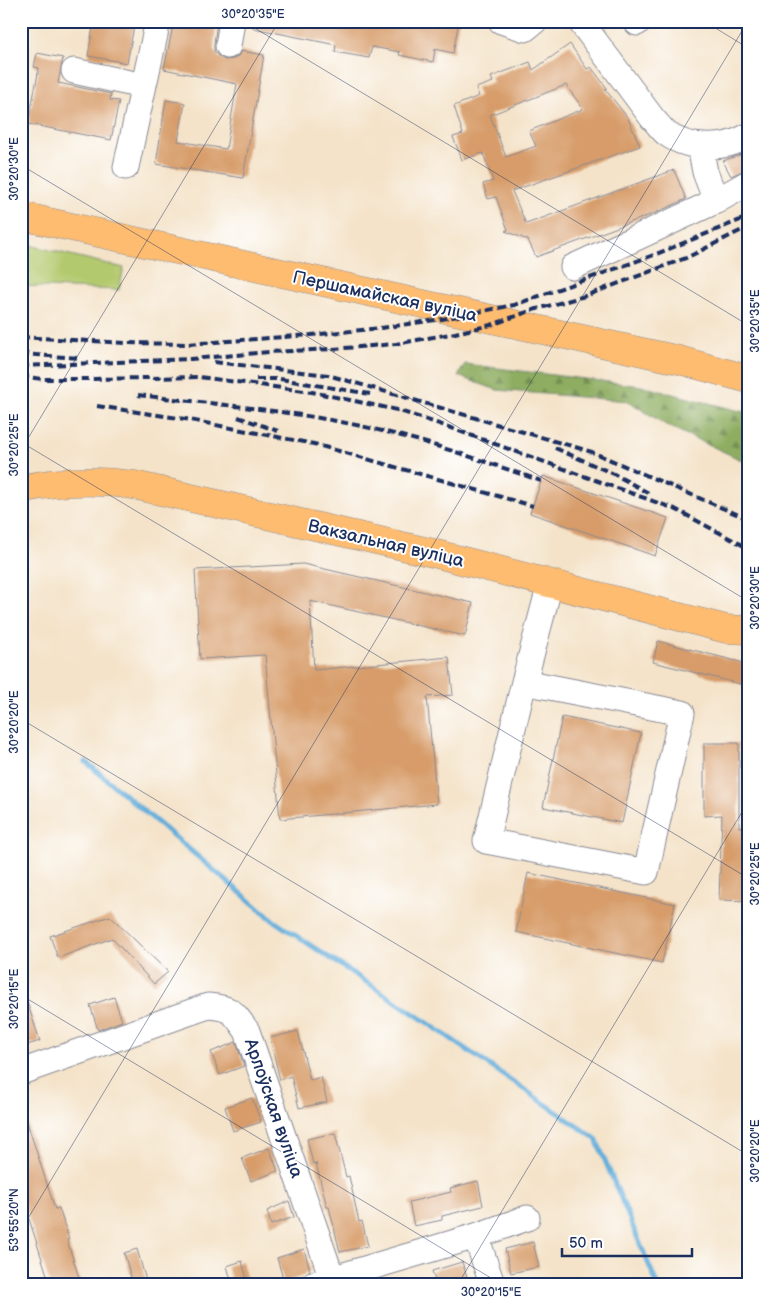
<svg xmlns="http://www.w3.org/2000/svg" width="769" height="1305" font-family="'Balsamiq Sans',sans-serif">
<style>
.forest{fill:url(#forest-firs);stroke:#546e5f}
.park{fill:#b3c96d;stroke:#677c66}
.lines{fill:none;stroke-linecap:round;stroke-linejoin:round}
.stream{stroke:#62adda;stroke-width:5}
.building{fill:#d79c69;fill-rule:evenodd}
.minor-casing{stroke:#888994;stroke-width:27}
.major-casing{stroke:#888994;stroke-width:29}
.minor{stroke:#fff;stroke-width:25}
.major{stroke:#febc70;stroke-width:28}
.rail{stroke:#1b2f5e;stroke-width:4;stroke-dasharray:8 4;stroke-linecap:butt}
.ticks{fill:none;stroke:#1b2f5e;stroke-width:1;stroke-opacity:0.45}
.labels{text-anchor:middle;stroke-width:4;stroke-linejoin:round;paint-order:stroke}
.street-label{font-size:18px;fill:#1b2f5e;stroke:#fff}
.neatline{fill:none;stroke:#1b2f5e;stroke-width:2}
.ticks-label{font-size:12px;text-anchor:middle;fill:#1b2f5e}
</style>
<defs>
<pattern id="forest-firs" width="22" height="20" patternUnits="userSpaceOnUse" patternTransform="scale(1.25)"><rect width="22" height="20" fill="#8ead60"/><path d="M5 1l3.5 6h-7zM16 11l3.5 6h-7z" fill="#738d52"/></pattern>
</defs>
<rect width="100%" height="100%" fill="#fff"/>
<filter id="ink" filterUnits="userSpaceOnUse"><feTurbulence type="fractalNoise" baseFrequency=".02" numOctaves="2"/><feDisplacementMap in="SourceGraphic" scale="10" xChannelSelector="R" yChannelSelector="G"/><feConvolveMatrix kernelMatrix="1 2 1 2 8 2 1 2 1" color-interpolation-filters="sRGB"/></filter>
<filter id="wash" filterUnits="userSpaceOnUse"><feTurbulence type="fractalNoise" baseFrequency=".0096" numOctaves="4" result="noise"/><feDisplacementMap in="SourceGraphic" scale="20" xChannelSelector="R" yChannelSelector="G"/><feGaussianBlur stdDeviation="1.12" result="paint"/><feColorMatrix in="noise" values="0 0 0 0 0 0 0 0 0 0 0 0 0 0 0 0 0 1.4 0 .05"/><feComposite in="paint" operator="in"/></filter>
<g filter="url(#wash)">
<rect width="100%" height="100%" fill="#f4e3c9"/>
<polygon class="forest" points="465,364 641,386 748,413 748,463 666,425 628,401 497,390 458,376"/>
<polygon class="park" points="21,243 124,268 119,290 21,286"/>
<g class="lines">
<polyline class="stream" points="86,762 274,921 428,1023 596,1139 657,1284"/>
</g>
<g id="blocks">
<g class="building">
<polygon points="94,21 135,21 127,63 88,56"/>
<polygon points="174,21 217,21 214,44 214,51 219,57 225,60 234,59 239,55 241,51 264,55 243,178 156,164 166,100 185,103 178,141 226,149 237,84 164,69"/>
<polygon points="254,21 459,21 453,53 435,49 433,62 399,55 400,52 372,47 369,58 335,52 336,45 253,28"/>
<path d="M 570,44 L 587,69 L 591,67 L 607,88 L 605,89 L 628,118 L 640,146 L 512,191 L 526,224 L 674,170 L 686,199 L 653,214 L 536,257 L 528,240 L 505,231 L 508,230 L 496,197 L 488,199 L 483,184 L 493,181 L 483,153 L 462,160 L 453,137 L 463,134 L 454,106 L 479,96 L 476,88 L 493,82 L 491,77 L 530,62 L 533,70 ZM 566,85 L 583,109 L 529,131 L 536,146 L 506,157 L 490,115 Z"/>
<polygon points="37,53 63,58 58,83 111,94 110,100 119,101 111,140 28,124 39,68 34,67"/>
<polygon points="748,152 748,168 731,176 723,161"/>
<polygon points="543,476 668,518 655,556 530,513"/>
<polygon points="303,564 473,603 465,636 310,601 314,670 449,657 453,695 427,697 437,804 280,819 265,655 200,659 195,570"/>
<polygon points="658,641 748,664 748,686 653,662"/>
<polygon points="562,717 641,733 622,823 543,807"/>
<polygon points="704,743 739,743 739,827 748,827 748,901 719,900 722,815 704,816"/>
<polygon points="528,873 675,904 662,963 516,932"/>
<polygon points="110,916 168,972 154,984 112,938 58,958 50,936"/>
<polygon points="21,993 24,993 40,1041 21,1047"/>
<polygon points="114,997 122,1021 98,1030 90,1005"/>
<polygon points="298,1031 310,1080 321,1077 327,1102 299,1108 291,1076 280,1080 270,1038"/>
<polygon points="236,1042 244,1066 220,1075 211,1052"/>
<polygon points="252,1098 261,1122 233,1131 225,1107"/>
<polygon points="24,1113 55,1209 59,1208 69,1239 67,1240 81,1284 50,1284 21,1194 21,1114"/>
<polygon points="335,1133 346,1177 349,1176 359,1222 362,1221 368,1246 340,1252 329,1207 327,1207 316,1163 313,1164 307,1139"/>
<polygon points="269,1148 278,1171 251,1181 242,1158"/>
<polygon points="478,1181 483,1206 442,1216 442,1220 414,1226 409,1202 451,1192 450,1188"/>
<polygon points="289,1201 294,1217 271,1225 267,1211"/>
<polygon points="533,1242 539,1267 511,1273 505,1249"/>
<polygon points="137,1249 147,1284 133,1284 124,1253"/>
<polygon points="304,1249 310,1270 303,1276 284,1282 277,1258"/>
<polygon points="242,1261 248,1284 232,1284 227,1266"/>
<polygon points="462,1262 468,1280 455,1284 436,1284 432,1271"/>
</g>
</g>
</g>
<g filter="url(#ink)">
<use href="#blocks" fill-opacity="0" stroke="#888994" stroke-width="1"/>
<g class="lines">
<defs>
<g id="minor">
<polyline points="501,21 525,29 535,21"/>
<path d="M 580,21 L 653,119 C 658,124 662,130 667,134 C 690,150 724,150 748,136"/>
<polyline points="635,21 637,23"/>
<polyline points="228,46 232,21"/>
<polyline points="74,71 143,86"/>
<polyline points="700,146 705,172 716,201"/>
<polyline points="126,167 158,21"/>
<polyline points="573,267 716,201 748,183"/>
<polyline points="524,682 486,841 646,872 682,713 524,682 550,584"/>
<path d="M 21,1072 L 208,1006 C 233,1008 233,1012 247,1031 L 332,1278"/>
<polyline points="476,1236 492,1284"/>
<polyline points="314,1284 476,1236 527,1218"/>
</g>
<g id="major">
<polyline points="21,216 679,360 748,379"/>
<path d="M 21,489 C 59,480 96,480 134,485 L 433,553 L 726,629 L 748,630"/>
</g>
</defs>
<use href="#minor" class="minor-casing"/>
<use href="#major" class="major-casing"/>
<use href="#minor" class="minor"/>
<use href="#major" class="major"/>
<g class="rail">
<polyline points="21,337 126,343 188,344 311,335 381,328 442,319 514,305 654,255 748,217"/>
<polyline points="21,354 79,358"/>
<polyline points="214,362 328,375 592,452 748,519"/>
<polyline points="21,366 191,359 269,352 333,349 396,344 455,333 491,325 533,310 585,296 686,258 748,227"/>
<polyline points="21,376 42,379 94,379 199,377 312,392 397,410 448,427 675,509 748,548"/>
<polyline points="256,379 280,379 370,394"/>
<path d="M 138,395 C 206,403 274,409 341,422 C 410,435 475,458 541,481"/>
<polyline points="97,406 185,419 314,444 533,506"/>
<polyline points="238,417 278,431"/>
<polyline points="555,448 614,474 652,495"/>
</g>
</g>
</g>
<path class="ticks" d="M 243,21 L 748,325M 704,21 L 748,48M 21,165 L 748,601M 21,442 L 748,878M 21,450 L 279,21M 21,719 L 748,1155M 21,995 L 501,1284M 21,1230 L 748,21M 21,1272 L 40,1284M 458,1284 L 748,802"/>
<g class="labels">
<g class="street-label">
<text transform="translate(385 296) rotate(12)" y="6">Першамайская вуліца</text>
<text transform="translate(386 543) rotate(13)" y="6">Вакзальная вуліца</text>
<text transform="translate(274 1108) rotate(71)" y="6">Арлоўская вуліца</text>
</g>
</g>
<rect width="769" height="1305" fill="none" stroke="#fff" stroke-width="55"/>
<path d="M562 1248v8h130v-8" fill="none" stroke="#1b2f5e" stroke-width="2.5"/>
<text x="569" y="1248" font-size="15" fill="#1b2f5e" stroke="#ffffff" stroke-width="4" paint-order="stroke">50 m</text>
<rect x="28" y="28" width="714" height="1250" class="neatline"/>
<g class="ticks-label">
<text x="253" y="18">30°20'35"E</text>
<text transform="translate(14 169) rotate(-90)" y="4">30°20'30"E</text>
<text transform="translate(755 321) rotate(-90)" y="4">30°20'35"E</text>
<text transform="translate(14 445) rotate(-90)" y="4">30°20'25"E</text>
<text transform="translate(755 598) rotate(-90)" y="4">30°20'30"E</text>
<text transform="translate(14 722) rotate(-90)" y="4">30°20'20"E</text>
<text transform="translate(755 874) rotate(-90)" y="4">30°20'25"E</text>
<text transform="translate(14 999) rotate(-90)" y="4">30°20'15"E</text>
<text transform="translate(755 1151) rotate(-90)" y="4">30°20'20"E</text>
<text transform="translate(14 1220) rotate(-90)" y="4">53°55'20"N</text>
<text x="491" y="1296">30°20'15"E</text>
</g>
</svg>
